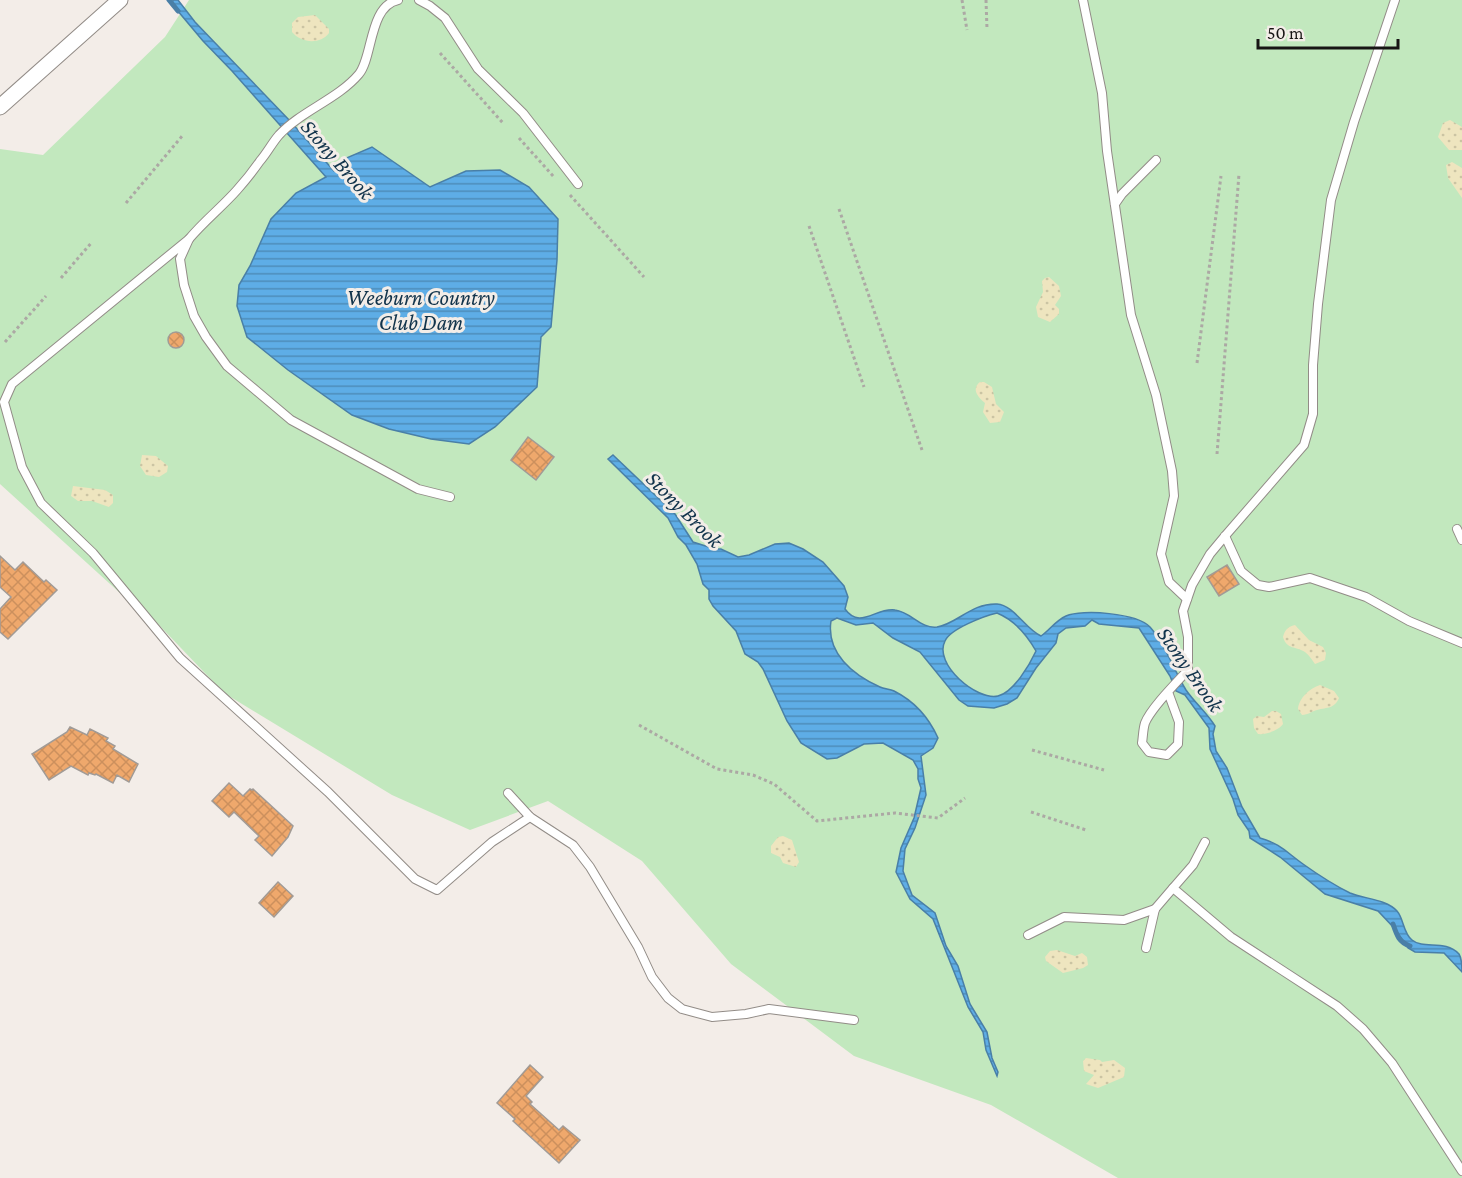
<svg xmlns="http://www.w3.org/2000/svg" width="1462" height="1178" font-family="'Crimson Pro',serif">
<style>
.green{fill:#c2e8be}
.sand{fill:url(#sand-dots)}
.water{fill:url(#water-rules);stroke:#497fa7;stroke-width:1.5;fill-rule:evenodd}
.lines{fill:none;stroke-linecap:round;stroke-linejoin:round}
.stream{stroke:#497fa7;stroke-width:5}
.building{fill:url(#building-cross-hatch);stroke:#a19b96;stroke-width:1.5}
.service-casing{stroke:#928c87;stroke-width:10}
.minor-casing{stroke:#928c87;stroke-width:17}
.path{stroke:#aca8a4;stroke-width:3;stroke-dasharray:3 3;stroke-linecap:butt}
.service{stroke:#fff;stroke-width:8}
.minor{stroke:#fff;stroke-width:15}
.labels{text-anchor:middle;stroke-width:6;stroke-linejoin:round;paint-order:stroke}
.water-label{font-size:22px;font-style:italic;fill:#11334b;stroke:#f3ede8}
</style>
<defs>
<pattern id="sand-dots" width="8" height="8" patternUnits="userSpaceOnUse" patternTransform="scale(1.5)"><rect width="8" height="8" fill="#eee5bf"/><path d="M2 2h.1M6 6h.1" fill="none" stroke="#cbc4a3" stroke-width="1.8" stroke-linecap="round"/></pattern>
<pattern id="water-rules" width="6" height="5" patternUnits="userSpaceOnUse" patternTransform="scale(1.5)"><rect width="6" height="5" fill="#5eade6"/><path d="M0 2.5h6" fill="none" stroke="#4d8cb9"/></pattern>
<pattern id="building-cross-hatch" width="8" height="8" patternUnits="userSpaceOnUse" patternTransform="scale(1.5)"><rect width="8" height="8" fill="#efa86c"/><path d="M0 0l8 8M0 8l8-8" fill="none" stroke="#cc905d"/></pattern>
</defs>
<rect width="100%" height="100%" fill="#f3ede8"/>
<polygon class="green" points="189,0 1462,0 1462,1178 1118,1178 991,1105 854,1056 731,964 642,861 548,801 470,830 392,795 224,693 158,624 120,593 0,484 0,149 43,155 165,37"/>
<g class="sand">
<path d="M 315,15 L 329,29 L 329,33 C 320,45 301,43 292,32 L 292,23 L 298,17 Z"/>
<polygon points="1450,120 1462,127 1462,150 1449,150 1438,137 1443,123"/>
<polygon points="1452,162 1462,168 1462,198 1448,178 1446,165"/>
<polygon points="1049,277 1059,286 1061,296 1055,305 1059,309 1059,314 1050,322 1038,317 1036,307 1043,292 1042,281 1045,278"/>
<path d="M 980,382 L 984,382 L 992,387 L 996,404 L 1004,412 L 1000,422 L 990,423 L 983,412 L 985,403 C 978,397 971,389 980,382 Z"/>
<polygon points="142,455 156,456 168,466 167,472 159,477 146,475 140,466"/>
<polygon points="73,486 105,490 113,495 113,503 109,507 92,501 78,501 71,496"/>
<path d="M 1295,625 L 1309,640 L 1323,647 L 1326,653 L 1325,660 L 1315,664 C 1312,660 1310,656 1305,652 C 1296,646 1287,650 1283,637 C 1285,630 1287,627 1295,625 Z"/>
<path d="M 1320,685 L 1334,691 L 1339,698 C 1334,709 1328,707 1317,710 C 1312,711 1308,715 1302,715 L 1298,709 C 1299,698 1310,688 1320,685 Z"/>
<path d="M 1272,711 L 1276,711 L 1281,714 L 1283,724 C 1279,730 1266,735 1258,734 L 1254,728 L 1253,719 L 1257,716 L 1264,717 Z"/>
<polygon points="783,836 792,840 799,862 796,867 783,863 780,857 771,853 771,846 778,837"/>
<polygon points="1057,950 1075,956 1082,953 1087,957 1088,965 1083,968 1063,973 1046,961 1045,957 1050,951"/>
<polygon points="1086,1058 1100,1060 1102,1062 1114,1060 1125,1068 1124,1077 1098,1088 1086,1084 1094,1075 1084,1071 1083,1061"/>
</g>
<g class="water">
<polygon points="173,0 178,0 195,22 291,122 334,171 344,159 372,147 430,187 466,171 500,170 529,187 558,219 557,260 551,327 541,337 537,387 495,427 469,444 431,439 389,429 352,415 288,370 247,337 237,306 239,285 250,266 271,219 296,193 326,177 232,71 203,41 172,4"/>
<path d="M 613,455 L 675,514 L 693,542 L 715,549 L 721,549 L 738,557 L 749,555 L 775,544 L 789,543 L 803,549 L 823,562 L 844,586 L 848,597 L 845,609 C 860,630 876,607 895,610 C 911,612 921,629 937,627 C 957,624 971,603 997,604 C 1014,605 1026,630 1041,636 C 1050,630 1055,621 1066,616 C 1082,609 1137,613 1150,627 C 1166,645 1173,669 1186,690 C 1195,703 1207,713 1215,726 L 1213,734 L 1216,751 L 1227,768 L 1242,807 L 1260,838 C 1281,844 1286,852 1303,864 C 1317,874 1334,885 1350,893 C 1364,899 1386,899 1397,911 C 1404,919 1403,933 1412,940 C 1424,950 1445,939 1459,954 C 1462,959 1462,966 1462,972 L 1444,953 L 1415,952 L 1408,948 L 1395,929 L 1378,911 L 1325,894 L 1280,857 L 1250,838 L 1249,831 L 1238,815 L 1233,799 L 1210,749 L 1209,728 L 1185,695 L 1176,691 L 1170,676 L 1139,628 L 1099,624 L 1092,620 L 1085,626 L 1066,628 L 1058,634 L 1056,643 L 1036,668 L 1017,698 L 1007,704 L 994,708 L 968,706 L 959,700 L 920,652 L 893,638 L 873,623 L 856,625 L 837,618 L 831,621 C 826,653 853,675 880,687 C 884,689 890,689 894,691 C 914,701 929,718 938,738 L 933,748 L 921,756 L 926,795 L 915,828 L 905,849 L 903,871 L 912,895 L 935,913 L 946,946 L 958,966 L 970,1004 L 987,1032 L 992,1058 L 998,1072 L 997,1076 L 986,1050 L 983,1032 L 968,1007 L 933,919 L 910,899 L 896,872 L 901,848 L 914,818 L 921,788 L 918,779 L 918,769 L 913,760 L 883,743 L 864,744 L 837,758 L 827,759 L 801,743 L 787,721 L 763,669 L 758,662 L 745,654 L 736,631 L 713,606 L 709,599 L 709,590 L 703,584 L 697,564 L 686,545 L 678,537 L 668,518 L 608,459 ZM 997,613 C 1014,620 1027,635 1036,651 C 1030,664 1014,692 998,696 C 977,701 933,664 945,641 C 950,629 984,616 997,613 Z"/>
</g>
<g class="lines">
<g class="stream">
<polyline points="169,0 178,11"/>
<path d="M 1393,924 C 1397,936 1399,942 1410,946"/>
</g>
</g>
<g class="building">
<circle cx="176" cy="340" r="8"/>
<polygon points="528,437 554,457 536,480 511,460"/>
<polygon points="0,556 15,570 23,562 44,582 46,580 57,590 8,639 0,632 0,609 11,597 0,587"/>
<polygon points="1227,565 1239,584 1219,596 1207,577"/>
<polygon points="70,727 87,735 90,729 108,738 106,741 115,746 113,749 138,764 129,782 117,775 113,783 96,774 95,775 89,773 88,775 71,766 49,780 32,754 67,732"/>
<polygon points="229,783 243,796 250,789 252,790 253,789 293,826 288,837 272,856 255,840 259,836 234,812 229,817 212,801"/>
<polygon points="278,882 293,896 274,917 259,903"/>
<polygon points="530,1065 543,1077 526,1096 532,1102 530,1104 559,1130 563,1126 580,1140 559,1163 513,1121 515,1119 497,1103"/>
</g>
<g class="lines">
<defs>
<g id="service">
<polyline points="419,0 430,6 445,18 478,69 523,113 578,184"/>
<polyline points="1083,0 1102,93 1107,151 1131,315 1156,395 1172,471 1174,496 1161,554 1169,582 1187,599"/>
<polyline points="1115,204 1122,194 1156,160"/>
<path d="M 189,239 C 204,221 222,207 237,190 C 245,181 253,171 260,161 C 267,153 272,143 279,135 C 301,111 338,99 359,74 C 373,57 369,6 398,0"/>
<polyline points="450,497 418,489 291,420 227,366 206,337 194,316 184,285 180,259 189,239 12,384 4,402 22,467 41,503 93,553 180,658 328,792 415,879 437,890 492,842 530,817"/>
<polyline points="1457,529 1462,540"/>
<polyline points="1225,536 1241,571 1258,585 1269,587 1310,578 1366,597 1409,621 1462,643"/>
<path d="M 1168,692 L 1179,722 L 1178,744 L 1167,755 L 1149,752 L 1142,743 C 1143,737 1143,729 1145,723 C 1151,708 1176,683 1188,670 L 1188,637 L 1183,611 L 1192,585 L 1210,554 L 1225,536 L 1304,445 L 1313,414 L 1313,365 L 1318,304 L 1331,200 L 1354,122 L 1395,0"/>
<polyline points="508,793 530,817 573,845 590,867 638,947 652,977 668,998 682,1009 712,1017 746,1014 769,1009 854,1020"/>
<polyline points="1205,842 1193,865 1173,888 1231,937 1337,1006 1363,1029 1392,1063 1462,1171"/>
<polyline points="1028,935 1064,917 1124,920 1155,909"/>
<polyline points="1146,948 1155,909 1173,888"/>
</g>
<polyline id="minor" points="0,107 120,0"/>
</defs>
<use href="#service" class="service-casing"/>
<use href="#minor" class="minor-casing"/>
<g class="path">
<polyline points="962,0 967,30"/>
<polyline points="986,0 987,29"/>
<polyline points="440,53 503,123"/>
<polyline points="519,138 554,177"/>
<polyline points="570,195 644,277"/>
<polyline points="126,203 183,135"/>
<polyline points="839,209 923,453"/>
<polyline points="809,226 864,387"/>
<polyline points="61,278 92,242"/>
<polyline points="5,342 46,296"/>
<polyline points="1197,363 1221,176"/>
<polyline points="1217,454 1239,174"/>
<polyline points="639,725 717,769 753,775 774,784 817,821 895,813 938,818 965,798"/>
<polyline points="1032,750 1104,770"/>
<polyline points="1031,812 1086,830"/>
</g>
<use href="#service" class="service"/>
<use href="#minor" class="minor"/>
</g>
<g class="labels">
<g class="water-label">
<text transform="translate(338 159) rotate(49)" y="8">Stony Brook</text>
<text x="421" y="305">Weeburn Country<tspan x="421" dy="25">Club Dam</tspan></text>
<text transform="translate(685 509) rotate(45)" y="8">Stony Brook</text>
<text transform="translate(1191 669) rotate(55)" y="8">Stony Brook</text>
</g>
</g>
<path d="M1258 39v9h140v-9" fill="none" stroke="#171514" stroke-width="3"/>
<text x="1267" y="39" font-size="18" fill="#171514" stroke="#f3ede8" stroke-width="4.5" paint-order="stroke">50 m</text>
</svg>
